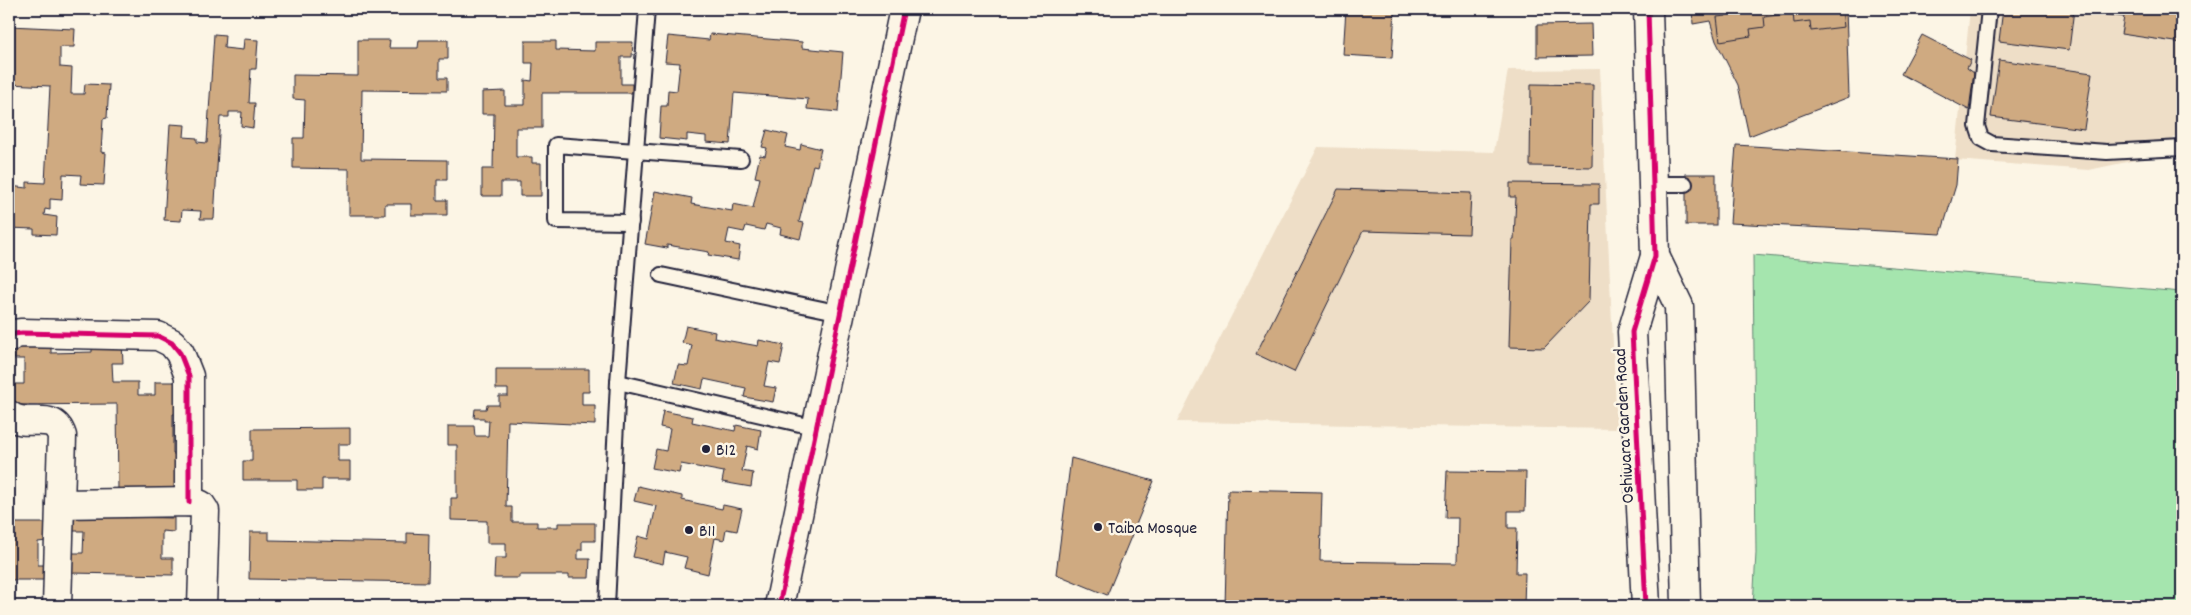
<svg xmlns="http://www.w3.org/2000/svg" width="2191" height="615" font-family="Dekko,sans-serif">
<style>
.built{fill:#eedec7}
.green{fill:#a5e5ae;stroke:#648474}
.building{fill:#cfaa81;stroke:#22223b}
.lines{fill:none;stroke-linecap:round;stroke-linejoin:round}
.lane-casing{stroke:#22223b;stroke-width:18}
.street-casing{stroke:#22223b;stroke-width:31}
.secondary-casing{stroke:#22223b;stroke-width:31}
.lane{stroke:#fcf5e5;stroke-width:14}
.street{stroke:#fcf5e5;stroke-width:28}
.secondary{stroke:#fcf5e5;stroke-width:28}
.cycleway-casing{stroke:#fcf5e5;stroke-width:8}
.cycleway{stroke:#d6006c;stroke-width:5}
.poi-dot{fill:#22223b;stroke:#fcf5e5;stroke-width:2}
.labels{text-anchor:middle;stroke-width:5;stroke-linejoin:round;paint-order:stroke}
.street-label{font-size:18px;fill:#22223b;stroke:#fcf5e5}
.poi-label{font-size:18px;fill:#22223b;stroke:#fcf5e5;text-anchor:start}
</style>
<rect width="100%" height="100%" fill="#fcf5e5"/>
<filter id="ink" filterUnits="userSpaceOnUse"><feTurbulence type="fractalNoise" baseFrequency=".02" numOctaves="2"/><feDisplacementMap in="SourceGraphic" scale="10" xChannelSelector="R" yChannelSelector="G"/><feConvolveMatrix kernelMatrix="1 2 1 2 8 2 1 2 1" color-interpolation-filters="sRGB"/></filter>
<g filter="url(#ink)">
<g class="built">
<polygon points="1970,9 2182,9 2182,132 2150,157 2089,170 1955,160"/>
<polygon points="1600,69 1617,429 1177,422 1318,147 1494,152 1508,70"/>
</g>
<polygon class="green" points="1753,255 2182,292 2182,606 1753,606 1756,553"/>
<g class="building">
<polygon points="1346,9 1395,9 1392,58 1343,55"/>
<polygon points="1692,9 1846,9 1849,97 1749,136 1738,85 1716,41 1710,21 1693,24"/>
<polygon points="1725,9 1842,9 1844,27 1811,31 1810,21 1794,23 1793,13 1764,17 1765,27 1750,29 1751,36 1720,41 1717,17 1726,16"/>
<polygon points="2003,9 2074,9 2069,50 1999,41"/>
<polygon points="2102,9 2182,9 2182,43 2121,34 2124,17 2101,14"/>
<polygon points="1591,24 1592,56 1537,57 1537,25"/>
<polygon points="9,26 75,29 74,47 60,47 60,67 72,68 71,94 84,94 85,84 109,85 107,118 103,119 101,152 106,153 104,185 80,184 81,175 63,174 62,200 50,199 50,210 45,209 44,215 57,217 56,235 34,234 34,229 9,228 9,186 27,188 27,182 45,183 50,86 9,84"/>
<polygon points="214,34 225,35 224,48 243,50 244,39 258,40 256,69 251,69 249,103 255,103 253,128 241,126 242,112 229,112 229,117 220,117 214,219 200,219 201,211 182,210 181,221 164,220 170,124 185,125 184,137 197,138 197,142 207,143"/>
<polygon points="710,34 802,42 802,48 843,52 838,112 807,109 808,99 734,93 730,144 706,142 706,136 687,134 687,141 659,138 661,106 667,106 668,90 677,91 680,63 665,62 668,36 709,40"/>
<polygon points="1922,35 1971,60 1967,68 1974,73 1969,110 1901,74"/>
<polygon points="358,40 390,40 389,48 418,48 419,40 448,40 448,59 439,59 439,78 447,78 447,91 362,90 361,159 447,160 447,180 437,180 437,200 447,200 447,215 411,215 411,204 385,204 385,215 349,215 349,169 293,168 293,138 304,138 305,100 293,99 293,75 358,76"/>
<polygon points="525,41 556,41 556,50 595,51 595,42 633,42 632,57 621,57 621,84 632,84 632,93 542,93 542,128 516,128 516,157 532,157 532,163 541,163 541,196 520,196 520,182 501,182 501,196 482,196 482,169 493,169 494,114 482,114 482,92 505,91 505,105 525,105 525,80 532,81 533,63 525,63"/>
<polygon points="1999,60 2092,73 2084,129 1991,117"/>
<polygon points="1531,84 1593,85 1592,167 1530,166"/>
<polygon points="767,130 788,135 785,147 800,150 801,144 821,149 817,166 813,165 799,222 804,223 800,239 780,234 781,228 766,224 764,230 746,226 744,232 729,229 726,243 740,246 738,260 708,255 709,252 667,245 667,248 645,244 655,191 692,198 691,204 732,211 733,204 753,208 760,178 755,177 760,155 765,156 767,148 762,147"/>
<polygon points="1736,145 1958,159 1956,185 1941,234 1730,223"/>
<rect x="1686" y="174" width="30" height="51"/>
<polygon points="1510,183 1599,184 1599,204 1591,204 1589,301 1544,348 1509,347 1512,239 1514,239 1516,197 1510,197"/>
<polygon points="1338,189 1471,193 1469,234 1363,231 1294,372 1256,354"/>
<polygon points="686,326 715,332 714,338 758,346 759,340 784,345 780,364 769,362 764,386 776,388 773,402 744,397 746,388 704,379 702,389 674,383 678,365 688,366 692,345 682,343"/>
<polygon points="122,342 123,363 112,363 113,382 138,382 138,395 155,395 155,382 181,382 181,414 173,414 173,454 182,453 182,491 118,491 117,404 14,405 14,384 24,384 24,359 14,359 14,343 51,343 51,353 92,352 92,343"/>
<polygon points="496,369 589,369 589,392 582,392 582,405 595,405 595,425 508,421 506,507 512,507 512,522 537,522 537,527 558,527 558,523 595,523 595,541 582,541 582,550 578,550 578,559 590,559 589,578 569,578 569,575 519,575 519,578 494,578 495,558 506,558 506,543 487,543 487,521 451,520 451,498 457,498 457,445 448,445 448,426 474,426 475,436 488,436 489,421 484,421 484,418 474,418 475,409 486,409 487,405 499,405 499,396 508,396 508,389 496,389"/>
<polygon points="663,411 693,417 692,422 735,431 736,425 761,430 758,449 747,446 742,471 753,473 751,487 722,482 724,472 681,464 679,473 652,468 656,449 666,451 670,429 660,427"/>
<polygon points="350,428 350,444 338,444 338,461 350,461 350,479 322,479 322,490 297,490 297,480 243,480 243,461 252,461 252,429"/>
<polygon points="1071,458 1154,481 1107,595 1056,574"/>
<polygon points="1447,471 1526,472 1525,511 1508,511 1508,528 1517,528 1516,573 1525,573 1524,606 1225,606 1228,490 1322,492 1320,561 1457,563 1458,518 1445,518"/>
<polygon points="638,486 682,496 682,500 722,509 723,505 742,509 737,531 726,529 724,540 715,538 708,574 684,568 687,557 665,552 663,564 633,557 638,536 649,539 656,506 634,501"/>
<polygon points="73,516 174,518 174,532 162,531 162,558 173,558 173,575 71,573 72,553 83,553 84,531 72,531"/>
<polygon points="12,523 46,523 46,541 38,542 38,565 46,565 46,580 9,580 9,529 12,529"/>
<polygon points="250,532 269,532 269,540 407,543 407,533 429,534 428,582 249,579"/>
</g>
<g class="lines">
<defs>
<g id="lane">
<polyline points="1989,9 1977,126 1981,138 1992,144 2107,152 2182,148"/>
<polyline points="1652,184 1685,184"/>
<polyline points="631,222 556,221 556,145 741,159"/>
<polyline points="661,275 841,313"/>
<polyline points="618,382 817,428"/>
<polyline points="607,606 618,382 647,9"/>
</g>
<g id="street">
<polyline points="9,338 14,334 22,333 158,336 172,343 180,353 189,376 189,502"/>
<path d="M 9,415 C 27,430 53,408 62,436 L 57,606"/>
<polyline points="60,504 194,502 201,505 205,511 202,606"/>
<polyline points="779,606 904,9"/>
</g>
<g id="secondary">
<polyline points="1655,256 1679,306 1686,606"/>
<polyline points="1646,606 1632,332 1655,256 1648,9"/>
</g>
</defs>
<use href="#lane" class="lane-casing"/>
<use href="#street" class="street-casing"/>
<use href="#secondary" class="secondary-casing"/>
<use href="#lane" class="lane"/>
<use href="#street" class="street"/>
<use href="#secondary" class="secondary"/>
<defs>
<g id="cycleway">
<polyline points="9,338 14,334 22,333 158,336 172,343 180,353 189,376 189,502"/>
<polyline points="779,606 904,9"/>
<polyline points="1646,606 1632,332 1655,256 1648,9"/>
</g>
</defs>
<use href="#cycleway" class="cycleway-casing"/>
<use href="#cycleway" class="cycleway"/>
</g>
</g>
<g class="poi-dot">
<circle cx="706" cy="449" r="5"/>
<circle cx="1098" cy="527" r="5"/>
<circle cx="689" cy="530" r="5"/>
</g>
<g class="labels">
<g class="street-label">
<text transform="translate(1623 426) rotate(-93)" y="6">Oshiwara Garden Road</text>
</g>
<g class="poi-label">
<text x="716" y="455">B12</text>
<text x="1108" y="533">Taiba Mosque</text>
<text x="699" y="536">B11</text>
</g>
</g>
<rect width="2191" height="615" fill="none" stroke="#fcf5e5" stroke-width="30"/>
<rect x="15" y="15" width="2161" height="585" fill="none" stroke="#22223b" stroke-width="2" filter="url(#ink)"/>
</svg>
